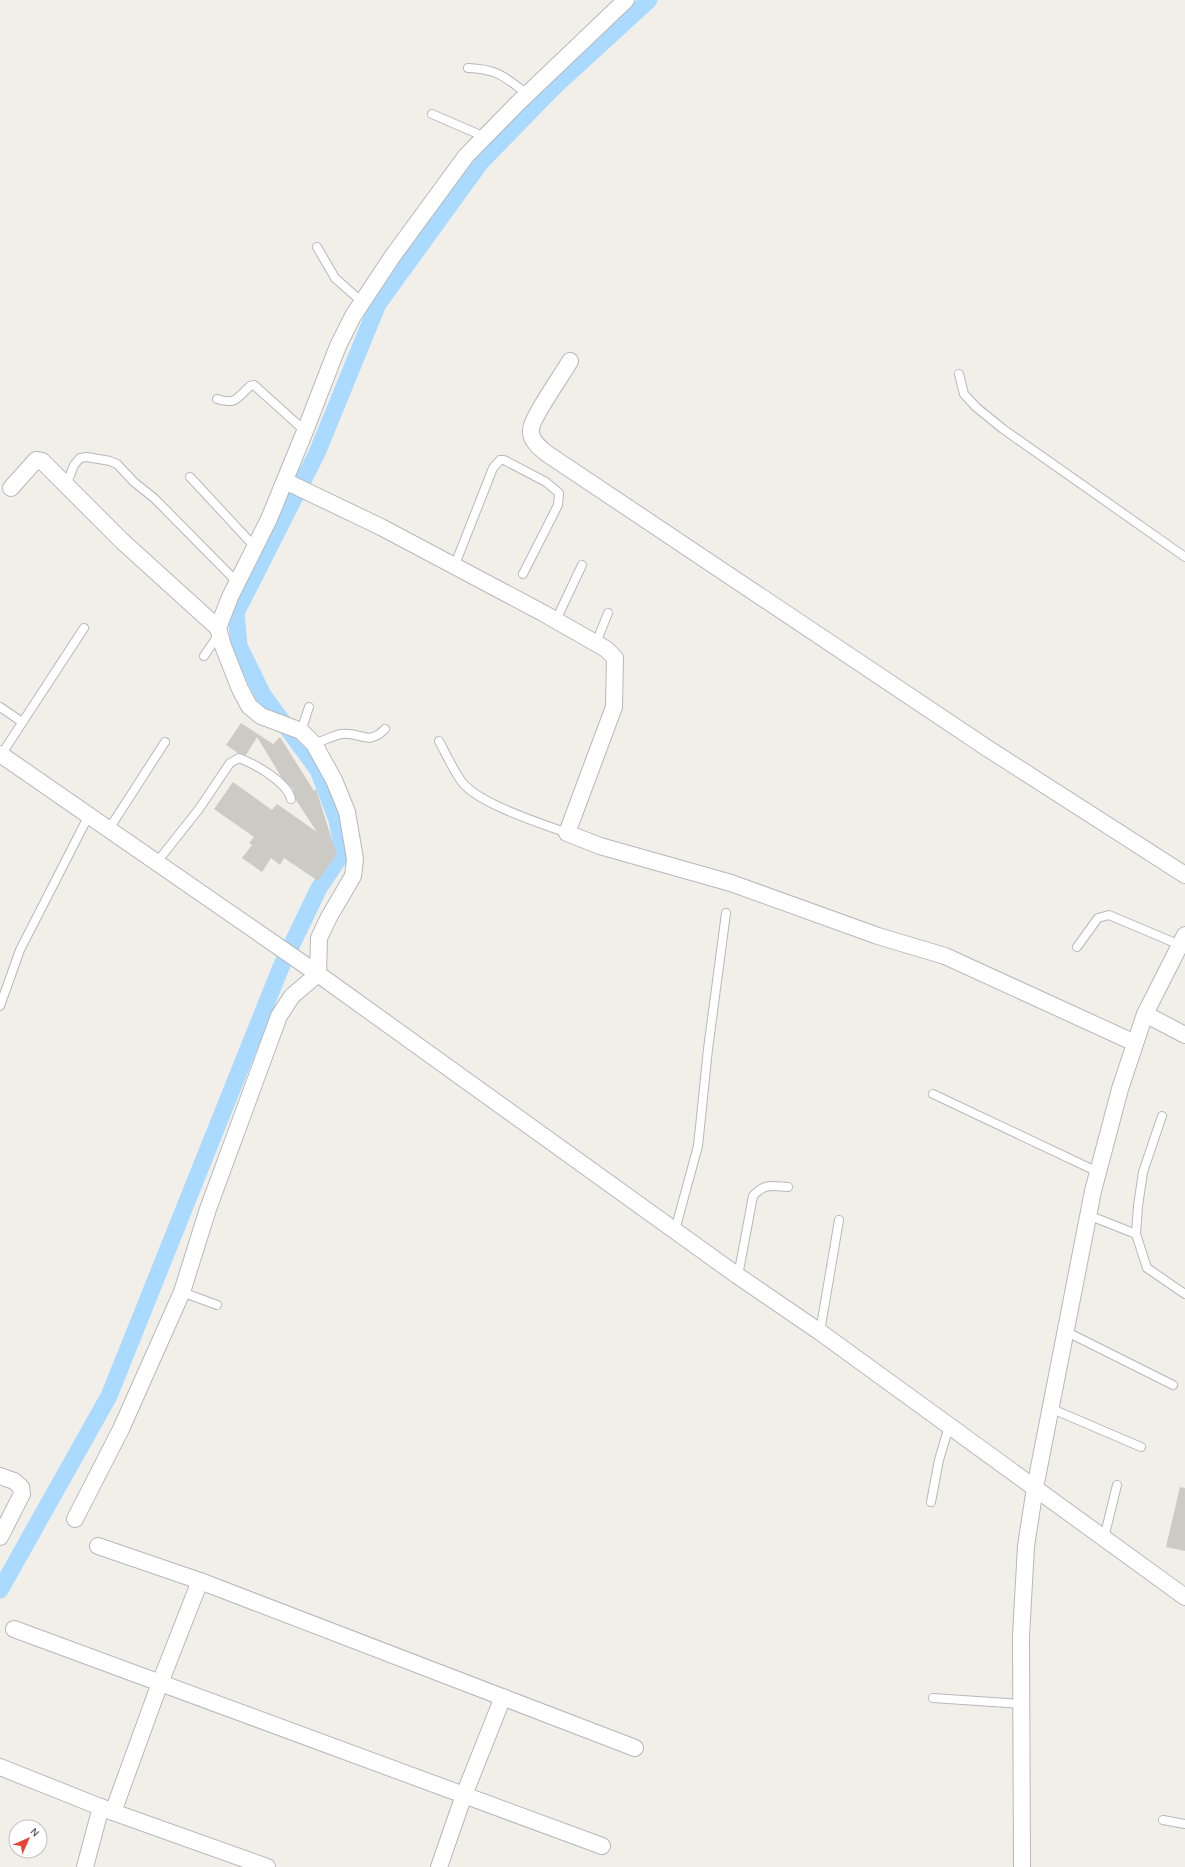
<svg xmlns="http://www.w3.org/2000/svg" width="1185" height="1867" font-family="Karla,sans-serif">
<style>
.lines{fill:none;stroke-linecap:round;stroke-linejoin:round}
.canal{stroke:#aadaff;stroke-width:17}
.building{fill:#cccac5}
.service-casing{stroke:#b5b8bc;stroke-width:10}
.minor-casing{stroke:#b5b8bc;stroke-width:18}
.service{stroke:#fff;stroke-width:8}
.minor{stroke:#fff;stroke-width:16}
</style>
<rect width="100%" height="100%" fill="#f1efe8"/>
<g class="lines">
<polyline class="canal" points="0,1590 109,1396 281,967 319,888 343,852 337,820 318,770 263,695 239,646 236,613 317,453 378,304 481,162 553,88 649,0"/>
</g>
<g class="building">
<polygon points="241,723 273,744 280,737 314,791 316,789 337,856 334,858 318,881 284,858 280,865 271,858 262,872 242,858 252,845 249,843 254,837 214,809 233,782 272,810 277,804 317,832 296,800 293,789 282,778 257,737 246,755 238,753 226,745"/>
<polygon points="1180,1487 1185,1488 1185,1551 1166,1547"/>
</g>
<g class="lines">
<defs>
<g id="service">
<path d="M 468,68 C 498,69 505,77 527,94"/>
<polyline points="432,114 485,137"/>
<polyline points="317,247 335,278 362,302"/>
<polyline points="959,374 964,394 976,407 1003,429 1185,557"/>
<path d="M 217,399 C 236,405 237,398 250,386 L 254,385 L 305,431"/>
<polyline points="190,477 255,547"/>
<polyline points="66,486 74,465 80,458 87,457 110,461 117,464 134,482 154,498 237,582"/>
<polyline points="454,567 493,468 500,460 504,460 546,482 559,493 558,505 523,574"/>
<polyline points="556,620 582,565"/>
<polyline points="596,643 608,613"/>
<polyline points="204,656 219,634"/>
<polyline points="0,707 22,722"/>
<polyline points="301,731 309,707"/>
<path d="M 439,741 C 446,754 453,770 462,782 C 479,804 540,823 567,833"/>
<path d="M 314,744 C 323,741 332,736 341,734 C 361,731 367,747 385,729"/>
<polyline points="1,755 84,628"/>
<polyline points="109,829 165,742"/>
<path d="M 157,862 L 199,809 L 230,763 L 239,758 C 255,764 287,782 291,799"/>
<polyline points="1077,947 1098,918 1109,915 1180,945"/>
<polyline points="0,1006 20,950 89,815"/>
<polyline points="933,1094 1098,1172"/>
<polyline points="1162,1116 1143,1172 1138,1206 1136,1234 1147,1268 1185,1294"/>
<polyline points="1088,1215 1136,1234"/>
<polyline points="675,1230 698,1146 708,1049 726,913"/>
<path d="M 738,1276 L 753,1196 C 765,1183 772,1186 788,1187"/>
<polyline points="182,1292 217,1305"/>
<polyline points="1065,1331 1173,1385"/>
<polyline points="820,1332 839,1220"/>
<polyline points="1050,1408 1141,1447"/>
<polyline points="931,1502 939,1460 949,1426"/>
<polyline points="1104,1538 1117,1485"/>
<polyline points="933,1698 1021,1704"/>
<polyline points="1163,1820 1185,1824"/>
</g>
<g id="minor">
<path d="M 570,361 C 563,374 531,418 531,430 C 530,440 539,447 546,453 L 987,748 L 1185,875"/>
<polyline points="285,481 381,527 543,613 606,649 615,658 614,707 567,833 600,846 731,883 878,936 945,956 1135,1043"/>
<polyline points="11,488 36,460 42,461 122,541 218,628"/>
<polyline points="0,754 318,974 738,1276 820,1332 1185,1597"/>
<polyline points="1145,1014 1185,1035"/>
<polyline points="0,1476 14,1481 21,1487 22,1494 0,1537"/>
<polyline points="75,1519 121,1429 182,1292 208,1209 279,1016 292,996 318,974 319,938 329,917 353,876 355,859 347,812 334,780 314,744 301,731 261,716 249,706 240,689 223,646 218,628 230,597 269,519 305,431 338,346 353,316 392,257 466,156 518,103 626,0"/>
<polyline points="98,1546 200,1581 635,1748"/>
<polyline points="14,1629 602,1846"/>
<polyline points="0,1767 113,1812 267,1867"/>
<polyline points="113,1812 160,1683 200,1581"/>
<polyline points="85,1867 101,1807"/>
<polyline points="439,1867 464,1795 503,1697"/>
<polyline points="1022,1867 1021,1636 1026,1546 1035,1488 1093,1191 1120,1089 1145,1014 1185,935"/>
</g>
</defs>
<use href="#service" class="service-casing"/>
<use href="#minor" class="minor-casing"/>
<use href="#service" class="service"/>
<use href="#minor" class="minor"/>
</g>
<g transform="translate(28 1839) rotate(45)"><circle r="19" fill="#ffffff" stroke="#bfc1c3"/>
<path d="M0-3L7 15L0 10L-7 15Z" fill="#ea4335"/>
<text y="-6" font-size="11" font-weight="bold" text-anchor="middle" fill="#5f6368">N</text>
</g>
</svg>
